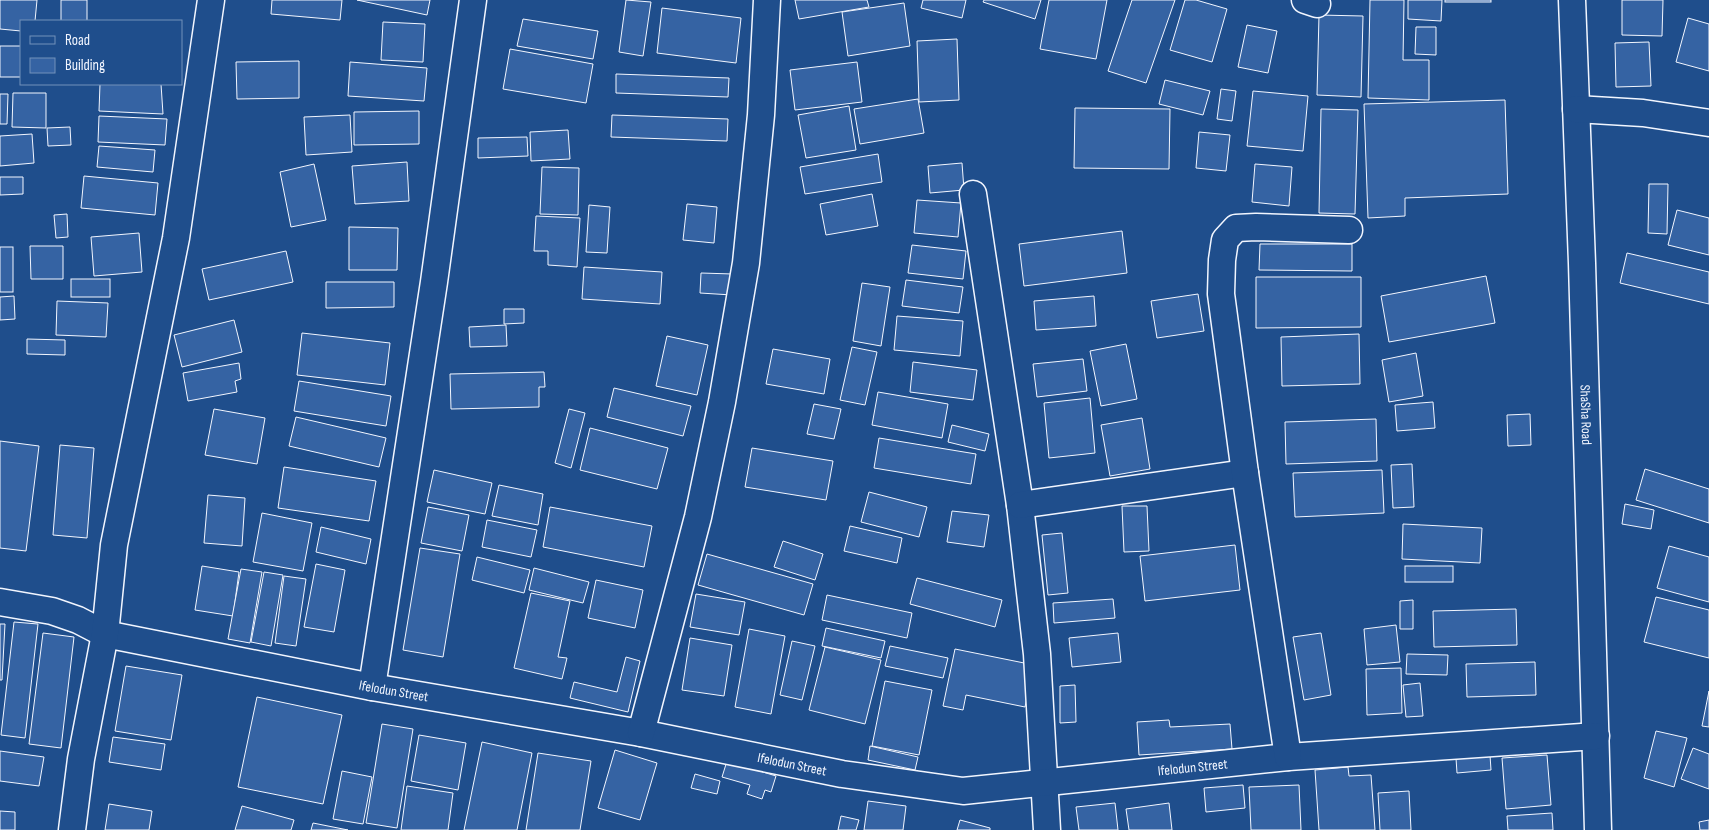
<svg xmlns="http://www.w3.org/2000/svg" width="1709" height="830" font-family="'Sofia Sans Condensed',sans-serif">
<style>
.building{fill:#3563a3;stroke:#f2f6ff}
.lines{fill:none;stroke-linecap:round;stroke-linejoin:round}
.minor-casing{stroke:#f2f6ff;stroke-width:29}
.minor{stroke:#1f4e8c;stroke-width:26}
.labels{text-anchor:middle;stroke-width:4;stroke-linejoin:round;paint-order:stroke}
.street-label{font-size:14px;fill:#f2f6ff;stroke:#1f4e8c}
</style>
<rect width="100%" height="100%" fill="#1f4e8c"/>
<g class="building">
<polygon points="0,0 37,0 35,21 21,21 21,31 0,29"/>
<rect x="61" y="0" width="26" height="21"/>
<polygon points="272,0 342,0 340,20 271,14"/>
<polygon points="357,0 430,0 427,15"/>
<polygon points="626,0 651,2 643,56 619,52"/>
<polygon points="795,0 867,0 869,7 799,19"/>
<polygon points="923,0 966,0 962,18 921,8"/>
<polygon points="984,0 1041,0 1035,19 983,2"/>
<polygon points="1049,0 1107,0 1096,59 1040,49"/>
<polygon points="1132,0 1175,0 1146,83 1108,71"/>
<polygon points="1185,0 1196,0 1227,9 1212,62 1170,50"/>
<polygon points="1370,0 1404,0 1403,60 1429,60 1429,100 1368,98"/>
<polygon points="1408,0 1442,0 1441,21 1408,19"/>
<rect x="1445" y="0" width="46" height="2"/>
<polygon points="1622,0 1663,0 1662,36 1622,35"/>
<polygon points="904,3 910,46 848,56 842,12"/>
<polygon points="662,8 741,18 736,63 657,53"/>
<polygon points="1319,15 1363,16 1361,97 1317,95"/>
<polygon points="1688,18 1709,24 1709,71 1676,62"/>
<polygon points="523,19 598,31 593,59 517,46"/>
<polygon points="383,22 425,24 423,62 381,60"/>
<polygon points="1247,25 1277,31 1268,73 1238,67"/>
<polygon points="1416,27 1436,27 1436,55 1415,54"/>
<polygon points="957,39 959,100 919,102 917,41"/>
<polygon points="1649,42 1651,86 1616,87 1615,43"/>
<rect x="0" y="46" width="21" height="31"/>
<polygon points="510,49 593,64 586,103 503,89"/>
<polygon points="299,61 299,98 237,99 236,62"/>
<polygon points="350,62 427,68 424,101 348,96"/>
<polygon points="857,62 862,102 795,110 790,70"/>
<polygon points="616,74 729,78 728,97 616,93"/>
<polygon points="1165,80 1210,91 1203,115 1159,104"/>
<polygon points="100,84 161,84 163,114 99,111"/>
<polygon points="1221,89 1236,91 1232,121 1217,119"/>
<polygon points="1253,91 1308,96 1303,151 1247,146"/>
<polygon points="13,93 46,93 46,128 12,127"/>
<polygon points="0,94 8,94 7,124 0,124"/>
<polygon points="918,99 924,133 860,144 854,109"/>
<polygon points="1505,100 1508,194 1405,198 1405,216 1368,218 1364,104"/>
<polygon points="849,106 856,150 806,158 798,115"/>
<polygon points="1075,108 1170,109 1169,169 1074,168"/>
<polygon points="1321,109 1358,110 1355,214 1319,213"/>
<polygon points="419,111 419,144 354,145 354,112"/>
<polygon points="350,115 352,152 306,155 304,117"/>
<polygon points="612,115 728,119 727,141 611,137"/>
<polygon points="99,116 167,119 165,145 98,142"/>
<polygon points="70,127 71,145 48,146 47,128"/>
<polygon points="568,130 570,159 531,161 530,132"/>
<polygon points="1199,132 1230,135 1226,171 1196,168"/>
<polygon points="32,134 34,163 0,166 0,136"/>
<polygon points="527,137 528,156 478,158 478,138"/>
<polygon points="99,146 155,150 153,172 97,167"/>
<polygon points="878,154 882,182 805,194 800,167"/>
<polygon points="407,162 409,201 355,204 352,166"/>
<polygon points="962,163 964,190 930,193 928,166"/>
<polygon points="314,164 326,220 291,227 280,172"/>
<polygon points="1255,164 1292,167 1289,206 1252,202"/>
<polygon points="542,167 579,168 578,215 540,214"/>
<polygon points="84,176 158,183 155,215 81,208"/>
<polygon points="0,177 23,177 23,194 0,195"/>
<polygon points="1649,184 1668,184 1667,234 1648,233"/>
<polygon points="872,194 878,226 826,235 820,204"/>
<polygon points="917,200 961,203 958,237 914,233"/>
<polygon points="687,204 717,207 714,243 683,240"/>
<polygon points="589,205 610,207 607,253 586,252"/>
<polygon points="1677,210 1709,218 1709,255 1668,245"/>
<polygon points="67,214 68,237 56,238 54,215"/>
<polygon points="536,216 580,218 577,267 548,265 548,251 534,251"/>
<polygon points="349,227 398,228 397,270 349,270"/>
<polygon points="1122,231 1127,273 1024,286 1019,244"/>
<polygon points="139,233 142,272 94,276 91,237"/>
<polygon points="1260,244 1352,244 1352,271 1259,270"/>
<polygon points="912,245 966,251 963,279 908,273"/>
<polygon points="30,246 63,246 63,279 31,279"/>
<rect x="0" y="247" width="13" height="45"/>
<polygon points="286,251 293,282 209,300 202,269"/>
<polygon points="1627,253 1709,272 1709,304 1620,283"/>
<polygon points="584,267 662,272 660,304 582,299"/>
<polygon points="701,273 733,274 732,295 700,293"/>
<polygon points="1486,276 1495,323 1389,342 1381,296"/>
<polygon points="1256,277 1361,277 1361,327 1256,328"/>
<rect x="71" y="279" width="39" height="18"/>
<polygon points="906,280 963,287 959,313 902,306"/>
<polygon points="326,282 394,282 394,307 326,308"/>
<polygon points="862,283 890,287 881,346 853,341"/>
<polygon points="1198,294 1204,331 1157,338 1151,301"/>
<polygon points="14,296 15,319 0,320 0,297"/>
<polygon points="1094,296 1096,326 1036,330 1034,301"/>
<polygon points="57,301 108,303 106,337 56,335"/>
<polygon points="504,309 524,309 524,323 504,324"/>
<polygon points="897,316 963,321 960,356 894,350"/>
<polygon points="234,320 242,352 182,367 174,335"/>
<polygon points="506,325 507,346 470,347 469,327"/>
<polygon points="302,333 390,343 385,385 297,375"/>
<polygon points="1359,334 1360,384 1282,386 1281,337"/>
<polygon points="667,336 708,345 697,395 656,386"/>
<polygon points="27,339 65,340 65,355 27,354"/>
<polygon points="1126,344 1137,399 1101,406 1090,351"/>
<polygon points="852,347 877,352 865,405 840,400"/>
<polygon points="773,349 830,359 824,394 766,384"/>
<polygon points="1416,353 1423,396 1389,402 1382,360"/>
<polygon points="1083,359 1087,391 1037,397 1033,364"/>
<polygon points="913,362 977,370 973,400 910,392"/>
<polygon points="239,363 241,379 235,381 237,392 188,401 183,373"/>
<polygon points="544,372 545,387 539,387 539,407 451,409 450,374"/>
<polygon points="299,381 391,396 386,426 294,411"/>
<polygon points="614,388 691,406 683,436 607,417"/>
<polygon points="878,392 948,404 942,438 872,425"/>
<polygon points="1090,398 1095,453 1049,458 1044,403"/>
<polygon points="1433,402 1435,428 1397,431 1395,405"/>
<polygon points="814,404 841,409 834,439 807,434"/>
<polygon points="214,409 265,418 257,464 205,455"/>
<polygon points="569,409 585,413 571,468 555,463"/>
<polygon points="1530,414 1531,445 1508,446 1507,415"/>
<polygon points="296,417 386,438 379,467 289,446"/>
<polygon points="1142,418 1150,469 1110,476 1101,425"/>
<polygon points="1376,419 1377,461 1286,464 1285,422"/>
<polygon points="952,425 989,434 985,451 948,442"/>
<polygon points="590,428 668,448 657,489 580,470"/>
<polygon points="879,438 976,454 971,484 874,468"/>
<polygon points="0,441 39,446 26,551 0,548"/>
<polygon points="60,445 94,448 87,538 53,535"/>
<polygon points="752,448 833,461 826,500 745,487"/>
<polygon points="1412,464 1414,507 1393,508 1391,465"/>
<polygon points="284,467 376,481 369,521 278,508"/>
<polygon points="1645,469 1709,489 1709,523 1636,500"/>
<polygon points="434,470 492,483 485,514 427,502"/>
<polygon points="1382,470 1384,513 1295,517 1293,473"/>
<polygon points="499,485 543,494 538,525 492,516"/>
<polygon points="869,492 927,507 919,537 861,522"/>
<polygon points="208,495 245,498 242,546 204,543"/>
<polygon points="1625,504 1654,510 1651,529 1622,524"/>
<polygon points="1122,506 1147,506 1149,551 1124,552"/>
<polygon points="428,507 469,515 462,551 421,543"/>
<polygon points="550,507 652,526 644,567 543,547"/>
<polygon points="952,511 989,515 984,547 947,542"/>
<polygon points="262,513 312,523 303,571 253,562"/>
<polygon points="487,520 537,530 531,557 482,547"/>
<polygon points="1403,524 1482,528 1480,563 1402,559"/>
<polygon points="850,526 902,538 897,563 844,551"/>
<polygon points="321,527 371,539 366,564 316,552"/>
<polygon points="1062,533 1068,593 1048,595 1042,535"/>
<polygon points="783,541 823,554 815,580 774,567"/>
<polygon points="1235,545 1240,590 1145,601 1140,556"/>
<polygon points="1669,546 1709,557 1709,602 1657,588"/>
<polygon points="420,548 460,554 443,657 403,650"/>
<polygon points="707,554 813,584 804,615 698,585"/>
<polygon points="477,557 530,570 524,593 472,580"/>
<polygon points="316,564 345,570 334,632 304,627"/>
<polygon points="202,566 239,572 233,616 195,610"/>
<rect x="1405" y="566" width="48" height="16"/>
<polygon points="534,568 589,582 583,603 529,590"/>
<polygon points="241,569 262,572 250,643 228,639"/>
<polygon points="264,572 283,575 271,646 251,642"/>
<polygon points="284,576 306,579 296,646 275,643"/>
<polygon points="917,578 1002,600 995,627 910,604"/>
<polygon points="596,580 643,590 635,628 588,618"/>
<polygon points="531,593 570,601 558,657 567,658 562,679 514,668"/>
<polygon points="696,594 745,602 739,635 690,627"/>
<polygon points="827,595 912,613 907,638 822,620"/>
<polygon points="1656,597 1709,610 1709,658 1644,642"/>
<polygon points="1113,599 1115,618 1054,623 1053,603"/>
<polygon points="1413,600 1413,629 1400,629 1400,601"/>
<polygon points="1516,609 1517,645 1434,647 1433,611"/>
<polygon points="14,622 38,624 25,738 1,735"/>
<polygon points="0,624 5,624 2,680 0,680"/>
<polygon points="1396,625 1400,662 1367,665 1364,629"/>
<polygon points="826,628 885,641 881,658 822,646"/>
<polygon points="749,629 785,636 771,714 735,707"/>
<polygon points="43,633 74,637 61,748 29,744"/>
<polygon points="1118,633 1121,662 1072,667 1069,638"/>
<polygon points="1321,633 1331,695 1304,700 1293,637"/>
<polygon points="690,638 732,645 724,696 682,690"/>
<polygon points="792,641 815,646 802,700 780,695"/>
<polygon points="890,646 948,658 943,678 885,666"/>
<polygon points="825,647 881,660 865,724 809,710"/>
<polygon points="955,649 1034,665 1025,707 966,695 963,710 943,706"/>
<polygon points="1407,654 1448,655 1447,675 1406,674"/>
<polygon points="626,657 640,661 628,712 570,698 574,682 617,692"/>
<polygon points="1535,662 1536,695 1467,697 1466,664"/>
<polygon points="126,666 182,675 171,740 115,731"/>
<polygon points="1401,668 1402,713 1367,715 1366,669"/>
<polygon points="885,681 932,690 919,755 872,746"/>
<polygon points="1420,683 1423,716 1406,717 1403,685"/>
<polygon points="1075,685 1076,722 1060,723 1060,686"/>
<polygon points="1709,691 1709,727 1702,726"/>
<polygon points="257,697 342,715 323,804 238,787"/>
<polygon points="1169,720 1170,727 1230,724 1232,749 1139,755 1137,722"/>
<polygon points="382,724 413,729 397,828 366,823"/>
<polygon points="1656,731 1687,738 1674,787 1644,778"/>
<polygon points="419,735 466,743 458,790 411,781"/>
<polygon points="113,737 165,744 161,770 109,762"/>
<polygon points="482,742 532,753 517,830 464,830"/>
<polygon points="870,746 918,757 915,770 868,760"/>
<polygon points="1693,748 1709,754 1709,789 1681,779"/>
<polygon points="615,750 657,763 640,820 598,808"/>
<polygon points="0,751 44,757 39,786 0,781"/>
<polygon points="538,753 591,761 580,830 526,830"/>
<polygon points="1490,755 1491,770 1457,773 1456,758"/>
<polygon points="1547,755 1551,805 1506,809 1502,758"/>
<polygon points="727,761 776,776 771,792 765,790 762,799 747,794 750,785 722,777"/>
<polygon points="1348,767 1349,776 1371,775 1375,830 1319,830 1315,770"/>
<polygon points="342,771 372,777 363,824 333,819"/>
<polygon points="695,774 720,781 717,794 691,788"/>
<polygon points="1243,785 1245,808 1206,812 1204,788"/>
<polygon points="1299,785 1301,830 1251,830 1249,787"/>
<polygon points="407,786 453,793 448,830 401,830"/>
<polygon points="1409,791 1411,830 1380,830 1378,793"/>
<polygon points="868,801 906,806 903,830 864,830"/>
<polygon points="1115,803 1118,830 1079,830 1076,807"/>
<polygon points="1169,803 1172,830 1129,830 1126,809"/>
<polygon points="109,804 152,811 149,830 105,830"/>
<polygon points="242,806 294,820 291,830 235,830"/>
<polygon points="0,811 15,812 15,830 0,830"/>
<polygon points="1552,813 1553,830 1508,830 1507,816"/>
<polygon points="841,816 859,820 856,830 838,830"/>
<polygon points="960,820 990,828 990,830 957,830"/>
<polygon points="1709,820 1709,830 1700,830 1699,822"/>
<polygon points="313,823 348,830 311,830"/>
</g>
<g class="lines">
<defs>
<g id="minor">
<polyline points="1305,0 1317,4"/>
<path id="s1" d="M 1572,0 L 1582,263 L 1598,830"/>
<polyline points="1576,109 1643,113 1709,123"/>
<polyline points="973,194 1020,505 1037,654 1047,830"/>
<polyline points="1020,505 1245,473"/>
<path id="s2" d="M 0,602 L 52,611 L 78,620 L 105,634 L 372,687 L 641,733 L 842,774 L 963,791 L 1288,757 L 1596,736"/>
<polyline points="372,687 434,282 473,0"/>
<polyline points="641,733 698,517 722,402 746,263 761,115 767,0"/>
<polyline points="1288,757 1245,473 1221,294 1222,260 1225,240 1236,228 1256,227 1349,230"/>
<polyline points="72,830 81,759 105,634 114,545 176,238 211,0"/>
</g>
</defs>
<use href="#minor" class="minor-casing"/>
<use href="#minor" class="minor"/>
</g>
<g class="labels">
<g class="street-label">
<text dy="5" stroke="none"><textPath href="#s1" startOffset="415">ShaSha Road</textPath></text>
<text dy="5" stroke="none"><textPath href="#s2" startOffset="405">Ifelodun Street</textPath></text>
<text dy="5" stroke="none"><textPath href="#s2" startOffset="810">Ifelodun Street</textPath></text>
<text dy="5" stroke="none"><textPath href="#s2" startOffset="1214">Ifelodun Street</textPath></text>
</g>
</g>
<rect x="20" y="20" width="162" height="65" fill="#1f4e8c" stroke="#7391ba"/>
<rect x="30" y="36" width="25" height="8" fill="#1f4e8c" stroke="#7391ba"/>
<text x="65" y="45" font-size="15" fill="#f2f6ff">Road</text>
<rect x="30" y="58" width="25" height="15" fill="#3563a3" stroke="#7391ba"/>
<text x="65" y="70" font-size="15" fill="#f2f6ff">Building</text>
</svg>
